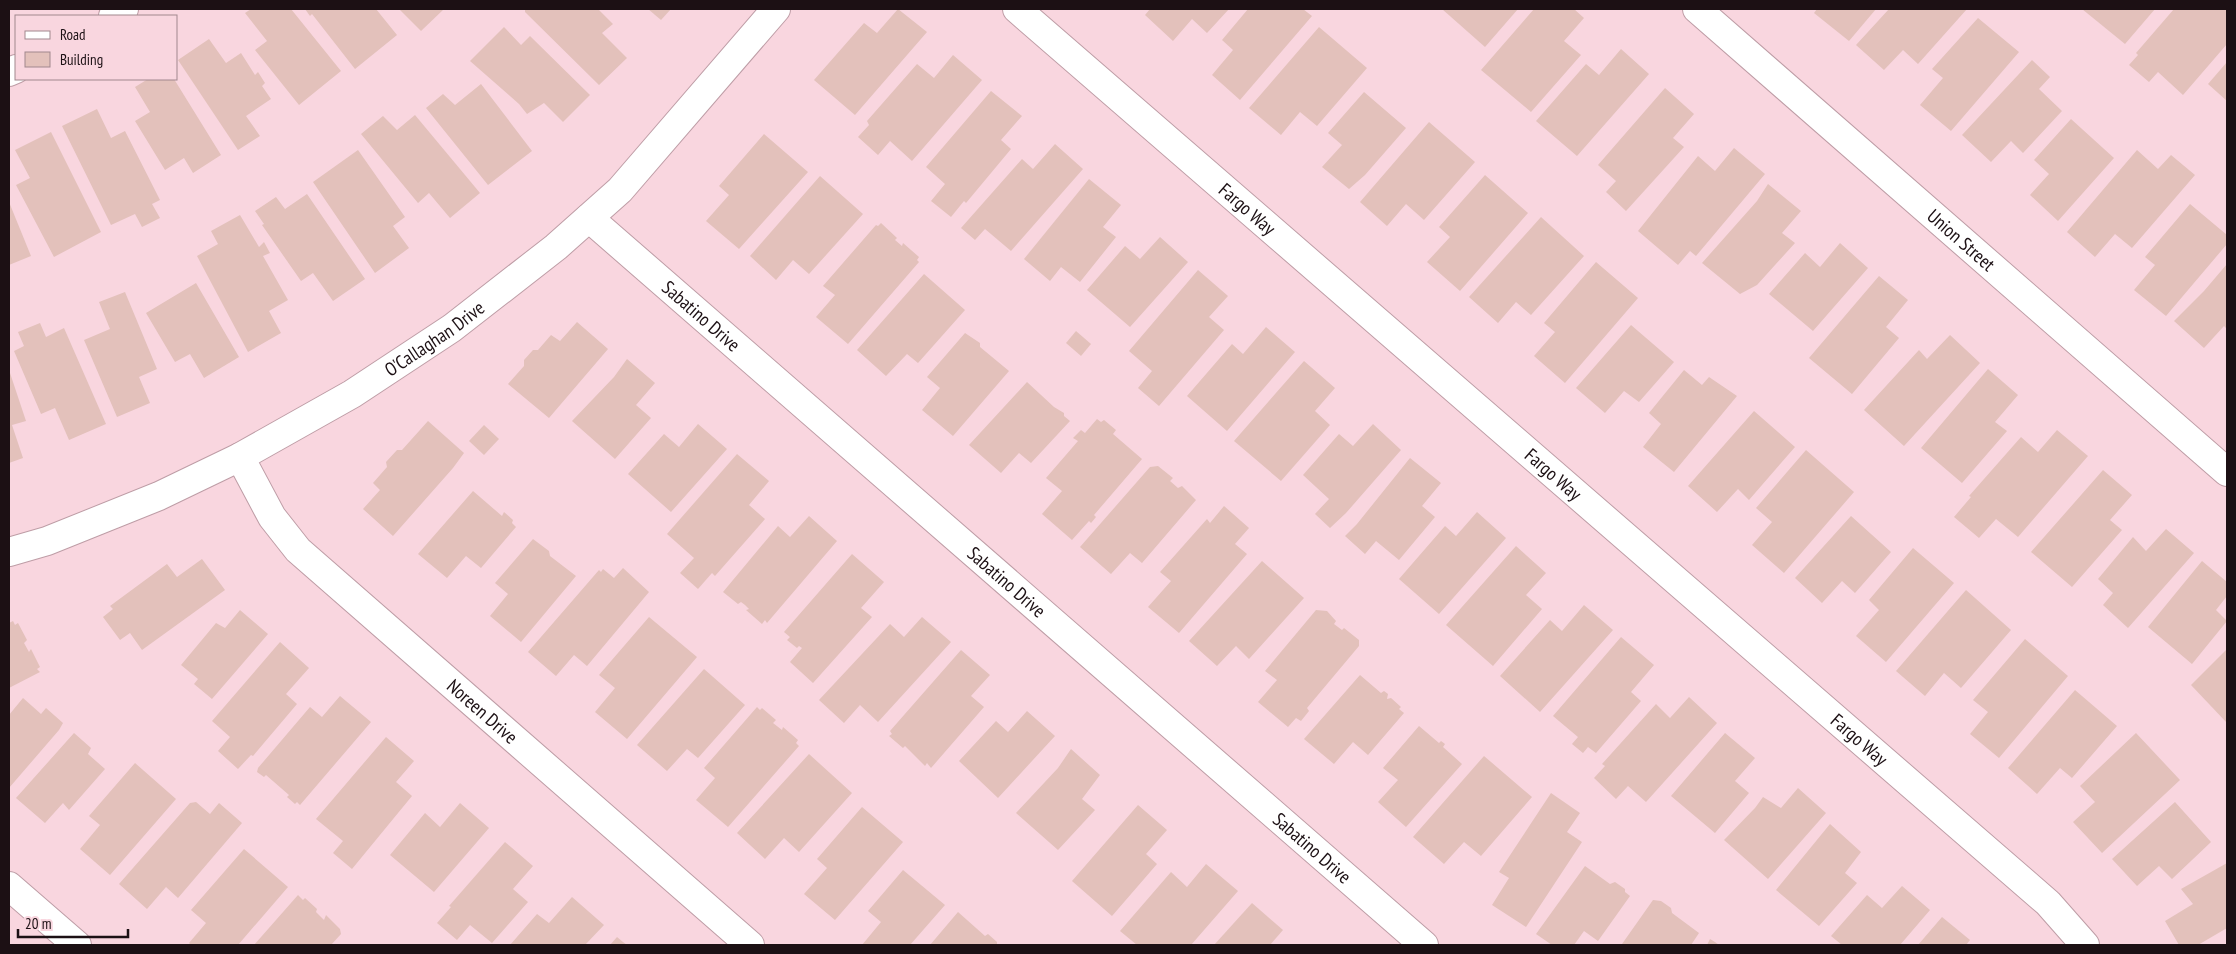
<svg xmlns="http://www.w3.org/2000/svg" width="2236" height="954" font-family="'PT Sans Narrow',sans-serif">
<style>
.building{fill:#e3c1bb}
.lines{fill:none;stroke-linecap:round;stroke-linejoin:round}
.minor-casing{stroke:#be9da6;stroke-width:30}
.tertiary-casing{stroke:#be9da6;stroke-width:30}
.minor{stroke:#fff;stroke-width:28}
.tertiary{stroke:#fff;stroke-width:28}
.labels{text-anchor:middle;stroke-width:4;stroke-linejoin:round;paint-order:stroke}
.street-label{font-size:19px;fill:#1c1014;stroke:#f9d6df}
</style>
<rect width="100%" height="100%" fill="#f9d6df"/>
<g class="building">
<polygon points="251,9 291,9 341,71 299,105 255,50 267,41 245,13"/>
<polygon points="305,9 376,9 397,35 355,69 312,14 310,16"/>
<polygon points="399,9 444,9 421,31"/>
<polygon points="525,9 598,9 613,24 602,33 627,58 599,85 525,12"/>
<polygon points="648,9 671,9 661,20"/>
<polygon points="898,9 927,32 855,115 814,80 864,23 877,33"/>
<polygon points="1150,9 1229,9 1207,33 1192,19 1173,41 1145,15"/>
<polygon points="1248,9 1303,9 1312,16 1240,100 1212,75 1233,50 1222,40"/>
<polygon points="1442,9 1518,9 1485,47"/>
<polygon points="1534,9 1574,9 1584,18 1564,41 1581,55 1531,112 1481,70"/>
<polygon points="1817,9 1876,9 1849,41 1814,13"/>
<polygon points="1889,9 1967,9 1918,64 1903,50 1884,70 1856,45"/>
<polygon points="2082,9 2155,9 2125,44"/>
<polygon points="2174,9 2227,9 2227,44 2183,95 2158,72 2149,82 2129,65 2138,55 2136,53"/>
<polygon points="1978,18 2019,52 1951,131 1920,105 1943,78 1932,69"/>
<polygon points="504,27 521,45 530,36 590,95 563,122 544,103 527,114 519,104 470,61"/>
<polygon points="1319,27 1367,68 1317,126 1300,112 1281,135 1249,108"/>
<polygon points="209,39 226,63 241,53 255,75 258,72 265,83 262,86 271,99 246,116 260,136 238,150 178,60"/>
<polygon points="1621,49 1649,74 1577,156 1536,121 1586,64 1599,75"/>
<polygon points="953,55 982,80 912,161 890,141 878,155 858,137 869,125 867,121 917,64 934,78"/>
<polygon points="2032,60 2050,77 2039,89 2062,111 2023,153 2011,141 1991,162 1962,135"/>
<polygon points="2227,62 2227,101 2208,84"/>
<polygon points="148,79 174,79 221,155 193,173 184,158 165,170 135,121 150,112 135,87"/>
<polygon points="481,84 532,151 488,185 426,108 443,94 455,105"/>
<polygon points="1665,88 1694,114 1673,138 1684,147 1626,211 1606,192 1616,181 1598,165"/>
<polygon points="991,91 1022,116 1001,140 1011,149 966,203 964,201 951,217 931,201 945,184 926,167"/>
<polygon points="1364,92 1406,128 1365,175 1349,189 1322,167 1342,145 1328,133"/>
<polygon points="97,109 111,138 125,131 160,200 152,204 160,218 142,227 135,214 111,225 62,126"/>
<polygon points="415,115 480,193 450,218 429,193 418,203 361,134 383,116 397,130"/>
<polygon points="2071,119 2114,158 2058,221 2030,195 2049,174 2034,160"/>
<polygon points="1429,122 1475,162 1424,220 1406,204 1387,226 1360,202"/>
<polygon points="51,132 101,232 54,257 16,185 30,178 15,150"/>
<polygon points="764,134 808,172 739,249 706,221 729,195 719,186"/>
<polygon points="1055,144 1083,169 1011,251 985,229 975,240 961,228 1022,159 1033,169"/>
<polygon points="1734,148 1765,174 1696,256 1690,251 1678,265 1638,231 1698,156 1715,171"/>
<polygon points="358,150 405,217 393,226 409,248 375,273 313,182"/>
<polygon points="2137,150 2158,169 2171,155 2195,175 2132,248 2115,234 2095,257 2067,232"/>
<polygon points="1485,175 1528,213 1460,291 1427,262 1450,237 1439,227"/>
<polygon points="820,176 863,214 809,274 793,260 776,280 750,256"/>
<polygon points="1089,179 1121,205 1103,227 1116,237 1080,282 1061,267 1050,281 1024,259"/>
<polygon points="1768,184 1801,211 1782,233 1795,243 1757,285 1740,294 1702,263 1757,201"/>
<polygon points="307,194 365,279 333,301 313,273 301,281 262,225 264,224 255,211 276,197 285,209"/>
<polygon points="9,202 31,256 9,265"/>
<polygon points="2190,204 2227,235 2227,244 2166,316 2134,290 2155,265 2145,257"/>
<polygon points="240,215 259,247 264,242 270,253 263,256 288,300 269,311 281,333 248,352 197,256 218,244 211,231"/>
<polygon points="1541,217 1584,256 1531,315 1516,302 1498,323 1469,297"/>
<polygon points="881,223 897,238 895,240 902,246 903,243 919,257 917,260 919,262 848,344 816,317 835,295 823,286 876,225 878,226"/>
<polygon points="1160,237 1188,262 1130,327 1087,290 1125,246 1140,259"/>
<polygon points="1840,243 1868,268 1813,331 1769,294 1805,253 1820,267"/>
<polygon points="1596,262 1638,298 1565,383 1534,356 1555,332 1544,323"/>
<polygon points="2227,264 2227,329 2224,326 2204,348 2174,321 2204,291"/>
<polygon points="1198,270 1228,296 1209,317 1224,330 1159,406 1138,388 1152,371 1129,351"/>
<polygon points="924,274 965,310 918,363 907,354 886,376 857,350"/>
<polygon points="1879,276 1908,300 1886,327 1899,338 1852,394 1809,358"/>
<polygon points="196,283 239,357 204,378 190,354 175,362 146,313"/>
<polygon points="125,292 157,369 139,377 150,403 117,417 84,340 110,329 99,302"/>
<polygon points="577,322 608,349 549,418 508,384 524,366 524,360 533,350 538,350 551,335 560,341"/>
<polygon points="40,323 46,337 64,328 106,424 69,440 55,408 41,414 14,351 24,346 18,332"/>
<polygon points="1631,325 1674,362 1639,402 1624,391 1605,413 1576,388"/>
<polygon points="1266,327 1295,352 1227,431 1187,396 1232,344 1243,354"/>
<polygon points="1076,331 1091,344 1081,356 1066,343"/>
<polygon points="965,333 980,343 980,347 1009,371 953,436 922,410 940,388 927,377"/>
<polygon points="1950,335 1980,363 1904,446 1864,410 1919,350 1927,359"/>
<polygon points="627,359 655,383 636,405 651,418 615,459 572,421 614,377"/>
<polygon points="1304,361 1335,388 1315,411 1330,425 1281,481 1234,441"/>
<polygon points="1988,369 2018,395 1995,422 2007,431 1962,483 1921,448"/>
<polygon points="9,370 26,421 12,425 23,458 9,463"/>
<polygon points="1684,370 1702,385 1709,377 1737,396 1674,472 1643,447 1661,424 1649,413"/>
<polygon points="1027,382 1054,407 1064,413 1064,416 1070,421 1031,463 1019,453 1001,473 969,445"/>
<polygon points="1754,411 1795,447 1749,500 1738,489 1717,512 1688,486"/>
<polygon points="1097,419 1101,422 1104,420 1116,430 1113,434 1142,459 1094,515 1096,517 1091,523 1089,521 1072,540 1042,514 1062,491 1046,478 1078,441 1073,438 1081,430 1085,433"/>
<polygon points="428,421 464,453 453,468 393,536 363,509 380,490 373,483 387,467 386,462 397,450 402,450"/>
<polygon points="698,424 727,449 671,512 628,474 664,434 679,447"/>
<polygon points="1373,424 1401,450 1346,513 1330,528 1315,514 1329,499 1303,475 1339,434 1353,446"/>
<polygon points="484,425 499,439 484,455 469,441"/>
<polygon points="2057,430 2088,456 2018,537 1996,519 1979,538 1954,517 1971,497 1969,496 2021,437 2038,452"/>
<polygon points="1806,450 1854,492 1784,573 1752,545 1772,522 1756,508"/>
<polygon points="737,454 769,481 749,505 765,519 715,576 712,573 698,589 680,573 694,558 667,534"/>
<polygon points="1410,458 1441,483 1422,506 1435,517 1399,560 1376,541 1365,554 1345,536 1357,524"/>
<polygon points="1158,466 1173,478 1170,481 1178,488 1182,486 1196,500 1142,563 1130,553 1111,574 1080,547 1150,467"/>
<polygon points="2103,470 2132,495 2110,520 2122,530 2072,587 2031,552"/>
<polygon points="473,491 502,516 504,512 513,520 512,523 516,527 481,568 466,556 447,578 418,554"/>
<polygon points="1224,506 1249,528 1235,544 1247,554 1179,633 1148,607 1171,581 1160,572 1207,519 1210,523"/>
<polygon points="1477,512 1506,538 1439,614 1399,579 1445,526 1456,536"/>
<polygon points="809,516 837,541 767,623 765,620 762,624 746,610 749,609 745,605 741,602 738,604 723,592 778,526 790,537"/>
<polygon points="1851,516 1891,552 1855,593 1842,581 1822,603 1795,578"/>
<polygon points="2166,529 2194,553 2128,628 2103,605 2113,593 2098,579 2133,537 2146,551"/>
<polygon points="533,539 549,551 550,556 576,576 521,642 490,616 508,594 495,583"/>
<polygon points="1516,546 1546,573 1526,595 1542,609 1493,666 1446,625"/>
<polygon points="1913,548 1954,583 1886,662 1856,636 1879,610 1869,600"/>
<polygon points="852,554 884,582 861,608 872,617 813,683 790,662 802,648 799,646 797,648 787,640 790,637 784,632"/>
<polygon points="202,559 225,590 142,650 130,633 120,640 103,617 113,609 110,606 167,564 177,577"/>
<polygon points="1262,561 1304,598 1249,659 1236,646 1217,666 1189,641"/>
<polygon points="2202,561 2227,582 2227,596 2216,610 2227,621 2192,664 2148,627"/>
<polygon points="623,568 649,592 587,666 574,655 556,676 528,652 599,570 601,572 603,569 614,578"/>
<polygon points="1966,590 2011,630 1961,688 1944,673 1925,696 1896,671"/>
<polygon points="1584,605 1613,630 1540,712 1500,676 1550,620 1562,631"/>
<polygon points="240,610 268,634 212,699 194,684 198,679 181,665 216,623 225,628"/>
<polygon points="1316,610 1327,611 1336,621 1334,624 1342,630 1344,628 1359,640 1359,646 1307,708 1309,711 1301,721 1296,718 1288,727 1258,702 1277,680 1265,671"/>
<polygon points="649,617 697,657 627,739 595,712 615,688 599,675"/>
<polygon points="922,617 951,642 878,722 860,705 844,723 819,700 890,624 904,637"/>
<polygon points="13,621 15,625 18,623 27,640 24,643 29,652 31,649 40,667 37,669 40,672 9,688 9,623"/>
<polygon points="1621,637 1654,665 1631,692 1641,701 1596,753 1588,747 1583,753 1572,744 1578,737 1553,716"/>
<polygon points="2025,639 2068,676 1999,758 1970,734 1988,712 1973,700"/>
<polygon points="280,642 309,668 286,694 297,704 253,756 251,755 238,769 218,751 230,737 212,721"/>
<polygon points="2227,649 2227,723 2191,685"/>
<polygon points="961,650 990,675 971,696 984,707 931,768 927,763 925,766 905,746 903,748 889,736 892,734 890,731"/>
<polygon points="704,669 745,705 698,758 687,749 667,771 637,745"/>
<polygon points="1360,675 1381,693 1384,691 1388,694 1387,699 1391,698 1401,707 1399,709 1404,713 1368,755 1353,742 1334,764 1304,739"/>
<polygon points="2075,690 2117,726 2072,778 2060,768 2037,794 2008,768"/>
<polygon points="340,696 371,722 300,805 297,802 295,804 287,797 289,795 266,775 264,777 257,772 258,768 310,707 322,717"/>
<polygon points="1689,697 1717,723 1646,802 1628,786 1616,799 1594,778 1605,766 1602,764 1656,704 1670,718"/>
<polygon points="23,698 41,714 46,708 63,723 59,730 9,788 9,715"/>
<polygon points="757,707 760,710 762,708 776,720 773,723 782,730 783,727 798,740 796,743 799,746 728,827 696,800 715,778 704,768"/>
<polygon points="1027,711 1055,736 998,798 959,761 996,721 1008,732"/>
<polygon points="1419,726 1439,743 1441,741 1445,744 1443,747 1462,764 1406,827 1378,802 1398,780 1383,768"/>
<polygon points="74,733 91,748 88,754 105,769 69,810 63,803 45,823 16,798"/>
<polygon points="1725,733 1755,758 1735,781 1749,793 1715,833 1671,796"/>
<polygon points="2136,733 2180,780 2102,853 2073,822 2095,802 2080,786"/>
<polygon points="386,737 414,761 396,782 412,796 352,869 333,853 343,841 316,819"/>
<polygon points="1071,749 1100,775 1082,799 1095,810 1058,850 1016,813 1058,768"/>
<polygon points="809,754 852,793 799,852 784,838 765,859 737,833"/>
<polygon points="1484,756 1532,797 1481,856 1464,842 1444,864 1413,837"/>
<polygon points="135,763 176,799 110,875 80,849 100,825 89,816"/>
<polygon points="1798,788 1826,813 1768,879 1724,840 1755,808 1763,797 1781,808"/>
<polygon points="1551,793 1580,813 1567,832 1582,842 1526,927 1492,905 1509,878 1499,872"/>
<polygon points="196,802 210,814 219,803 242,823 178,898 166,887 147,909 119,884 190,803"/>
<polygon points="2175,802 2211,842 2172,879 2159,866 2137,886 2112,859"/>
<polygon points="460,803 489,828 434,892 390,855 425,813 440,827"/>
<polygon points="1138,805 1167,830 1146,854 1157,864 1112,916 1072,881"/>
<polygon points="862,807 903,842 835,920 804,894 827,868 817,859"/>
<polygon points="1830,824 1861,852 1845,873 1857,883 1819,926 1776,890"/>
<polygon points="505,842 533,866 513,889 528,902 492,943 470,925 457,940 437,923 451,907 449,906"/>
<polygon points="244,849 288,887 238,945 191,945 189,943 206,923 191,910"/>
<polygon points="2227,863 2227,928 2198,945 2179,945 2165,921 2193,904 2181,889"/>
<polygon points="1206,864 1238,891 1191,945 1137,945 1120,931 1171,872 1187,887"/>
<polygon points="1585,866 1610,884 1615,882 1625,889 1625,892 1630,896 1598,941 1584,931 1574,945 1552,945 1536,934"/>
<polygon points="903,870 945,905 910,945 862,945 881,922 868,911"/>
<polygon points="1902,886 1930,910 1900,945 1842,945 1831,936 1867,895 1882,908"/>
<polygon points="298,895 303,900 305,898 317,909 316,912 324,920 326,915 340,929 341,934 331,945 254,945"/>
<polygon points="572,897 604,925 585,945 510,945 537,914 549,923"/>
<polygon points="1653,900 1661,901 1671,908 1672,913 1699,933 1691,945 1622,944"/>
<polygon points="1252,903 1283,930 1270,945 1214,945"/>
<polygon points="958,912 985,936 988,934 997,942 997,945 930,945"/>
<polygon points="1942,917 1970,940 1966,945 1918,945"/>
<polygon points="617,937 623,942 627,945 610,945"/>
<polygon points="1710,939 1715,942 1719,945 1707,945"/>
</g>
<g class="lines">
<defs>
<g id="minor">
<path id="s1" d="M 1017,9 L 2048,903 L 2085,945"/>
<path id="s2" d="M 1697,9 L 2227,472"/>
<polyline points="113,16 124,9"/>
<polyline points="9,72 16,69"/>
<path id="s3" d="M 589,218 L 1424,945"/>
<path id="s4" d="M 240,457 L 272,517 L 298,550 L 750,945"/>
<polyline points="9,886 77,945"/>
</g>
<g id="tertiary">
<path id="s5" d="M 9,552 L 47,541 L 159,496 L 240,457 L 352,394 L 452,328 L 556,247 L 620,190 L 776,9"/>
</g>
</defs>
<use href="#minor" class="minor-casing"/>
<use href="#tertiary" class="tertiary-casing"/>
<use href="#minor" class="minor"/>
<use href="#tertiary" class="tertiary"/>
</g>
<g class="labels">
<g class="street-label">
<text dy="7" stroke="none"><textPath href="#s1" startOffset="305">Fargo Way</textPath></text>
<text dy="7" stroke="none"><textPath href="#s2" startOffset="351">Union Street</textPath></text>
<text dy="7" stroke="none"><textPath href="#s3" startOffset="149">Sabatino Drive</textPath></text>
<text dy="7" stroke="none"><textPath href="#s5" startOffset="478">O'Callaghan Drive</textPath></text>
<text dy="7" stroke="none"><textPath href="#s1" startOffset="710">Fargo Way</textPath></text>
<text dy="7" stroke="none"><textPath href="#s3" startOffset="554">Sabatino Drive</textPath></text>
<text dy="7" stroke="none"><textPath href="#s4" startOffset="355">Noreen Drive</textPath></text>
<text dy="7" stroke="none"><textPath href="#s1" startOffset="1115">Fargo Way</textPath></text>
<text dy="7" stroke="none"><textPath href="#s3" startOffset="959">Sabatino Drive</textPath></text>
</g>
</g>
<rect width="2236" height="954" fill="none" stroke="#1c1014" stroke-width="20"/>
<rect x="15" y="15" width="162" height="65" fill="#f9d6df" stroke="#a1878e"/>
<rect x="25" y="31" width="25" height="8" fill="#ffffff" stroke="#a1878e"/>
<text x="60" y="40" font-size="15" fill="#1c1014">Road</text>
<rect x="25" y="52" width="25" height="15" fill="#e3c1bb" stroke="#a1878e"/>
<text x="60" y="65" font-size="15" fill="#1c1014">Building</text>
<path d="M18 929v8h110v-8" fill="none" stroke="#1c1014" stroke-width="2.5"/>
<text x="25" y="929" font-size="15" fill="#1c1014" stroke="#f9d6df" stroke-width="4" paint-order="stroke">20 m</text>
</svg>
